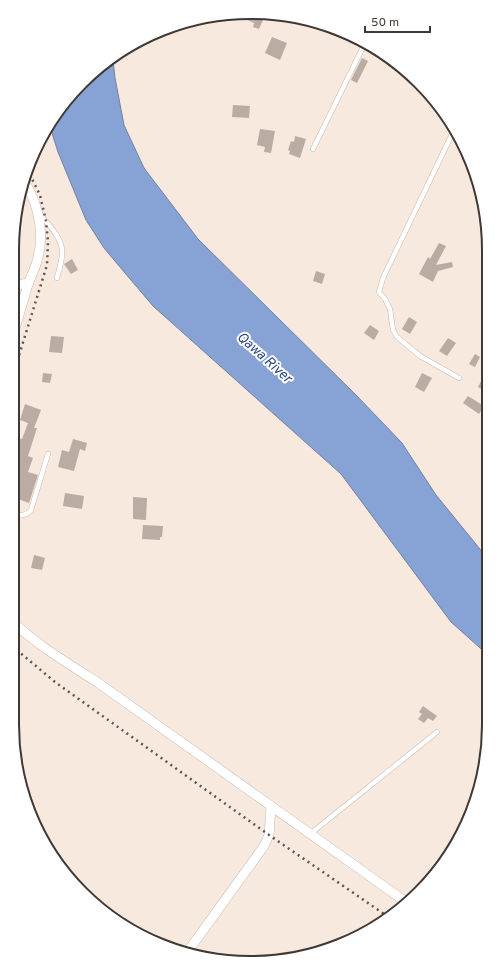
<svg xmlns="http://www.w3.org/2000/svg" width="501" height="975" font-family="Overpass,sans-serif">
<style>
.water{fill:#87a2d4;stroke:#7182a5}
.building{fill:#baaca3}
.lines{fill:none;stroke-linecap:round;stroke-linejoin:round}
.service-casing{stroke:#c7b9af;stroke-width:5.5}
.minor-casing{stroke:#c7b9af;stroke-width:10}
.service{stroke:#fff;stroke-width:4.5}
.minor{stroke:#fff;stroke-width:9}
.rail{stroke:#5c5551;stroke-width:2.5;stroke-dasharray:2 4;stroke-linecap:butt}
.labels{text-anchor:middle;stroke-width:4;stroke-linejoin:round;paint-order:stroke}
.water-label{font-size:14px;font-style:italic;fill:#2a4987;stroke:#fff}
.rim{fill:none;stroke:#3f3936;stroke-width:2}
</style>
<rect width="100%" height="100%" fill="#f8e9df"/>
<polygon class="water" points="113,60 115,78 124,125 144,168 198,239 356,395 402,443 436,495 488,559 488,655 451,622 341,474 153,306 125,273 104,248 86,220 58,152 50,127 93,71"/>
<g class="building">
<polygon points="266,13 259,29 253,27 254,23 238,16"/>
<polygon points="272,37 287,43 280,60 265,53"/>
<polygon points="362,58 368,61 357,83 351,80"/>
<polygon points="233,105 250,106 249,118 232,117"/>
<polygon points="260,129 275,131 271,153 264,152 265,147 257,145"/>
<polygon points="295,136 306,139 300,158 289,154 290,151 288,150 291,141 294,142"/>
<polygon points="439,243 446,246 436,265 452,262 453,267 438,271 433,282 419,274 428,257 430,259"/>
<polygon points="72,259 78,270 71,274 64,264"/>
<polygon points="316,271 325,274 322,284 313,281"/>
<polygon points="409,317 417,322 410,334 402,329"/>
<polygon points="370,325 379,331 374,340 364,333"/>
<polygon points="51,336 64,337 62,353 49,352"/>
<polygon points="448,338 456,343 447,356 439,351"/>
<polygon points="475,354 480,357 475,367 469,364"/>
<polygon points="487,370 487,386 485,391 478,387"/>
<polygon points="43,373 52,374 50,383 42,382"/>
<polygon points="422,373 432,378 424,392 415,387"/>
<polygon points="468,396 484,406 479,414 463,403"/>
<polygon points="25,404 41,410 34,428 37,428 28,456 33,458 28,472 38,475 29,503 12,497 12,455 18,438 22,439 28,423 20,420"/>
<polygon points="73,439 87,443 85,451 80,449 74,471 58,467 62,450 69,452"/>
<polygon points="65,493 84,496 82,509 63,506"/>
<polygon points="133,497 147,498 146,520 133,519"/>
<polygon points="143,525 163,526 162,537 160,537 160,540 142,539"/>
<polygon points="34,555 45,558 42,570 31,568"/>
<polygon points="423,706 437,716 433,721 428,718 424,723 418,719 422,714 419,712"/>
</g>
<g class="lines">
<defs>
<g id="service">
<polyline points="454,130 383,278 379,292 385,299 390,309 393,330 397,337 420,356 459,378"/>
<polyline points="313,149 365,43"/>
<path d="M 40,214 C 48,224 61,237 62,250 C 63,259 59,269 57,278"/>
<path d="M 12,514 C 20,516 26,516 31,510 L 48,454"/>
<polyline points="310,834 437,732"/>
</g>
<g id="minor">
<polyline points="12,286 29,283"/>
<path d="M 12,337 C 18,319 23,302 28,284 C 31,276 35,269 37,261 C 45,235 39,207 26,184"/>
<path d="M 12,621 C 37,645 67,663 97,682 L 406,902"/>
<polyline points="186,954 264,846 269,835 271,807"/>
</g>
</defs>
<use href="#service" class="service-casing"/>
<use href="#minor" class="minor-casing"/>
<use href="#service" class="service"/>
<use href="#minor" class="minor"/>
<g class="rail">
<polyline points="12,378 47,265 48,242 46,221 40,195 29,173"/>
<polyline points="12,646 55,682 269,835 387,916"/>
</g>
</g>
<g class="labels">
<g class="water-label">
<text transform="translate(265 357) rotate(42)" y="5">Qawa River</text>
</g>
</g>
<path d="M0 0H501V975H0ZM250 19H251A231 231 0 0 1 482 250V725A231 231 0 0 1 251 956H250A231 231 0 0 1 19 725V250A231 231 0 0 1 250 19Z" fill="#fff" fill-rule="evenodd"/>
<path class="rim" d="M250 19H251A231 231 0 0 1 482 250V725A231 231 0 0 1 251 956H250A231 231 0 0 1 19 725V250A231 231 0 0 1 250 19Z"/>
<path d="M365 26v6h65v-6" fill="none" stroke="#3f3936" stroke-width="2"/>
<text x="371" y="26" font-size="12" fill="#3f3936" stroke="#ffffff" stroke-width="3" paint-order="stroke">50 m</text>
</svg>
